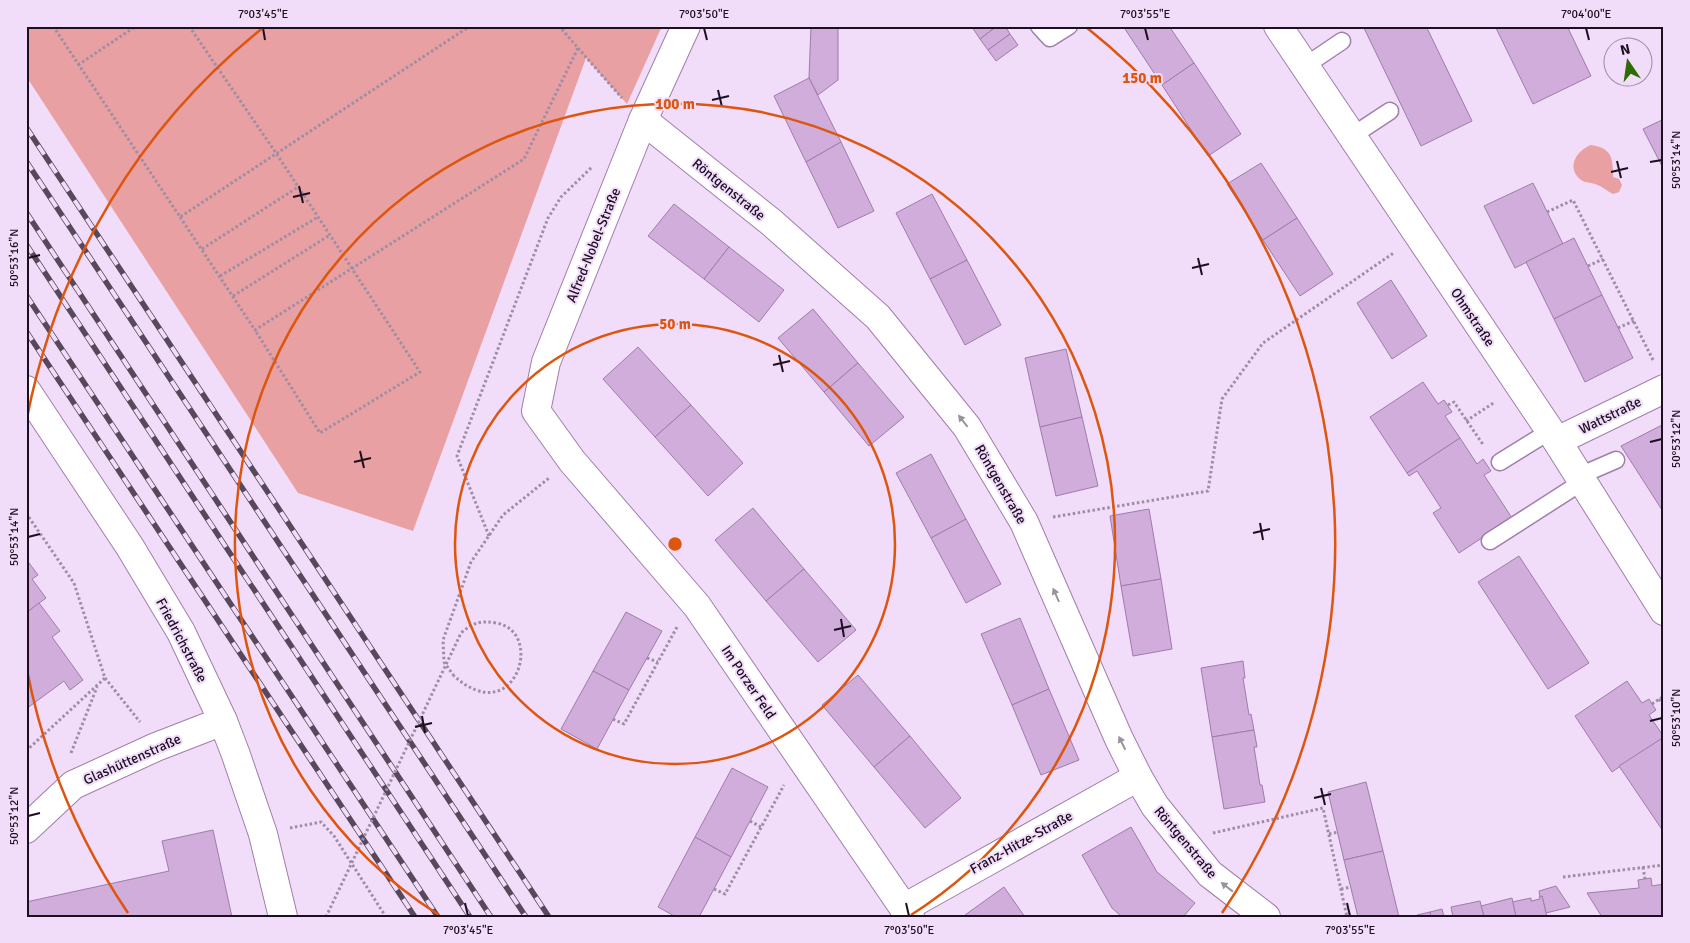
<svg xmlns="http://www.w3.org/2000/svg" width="1690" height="943" font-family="Signika,sans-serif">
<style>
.green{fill:#e8a0a2}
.building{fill:#d0addb;stroke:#9e7da9}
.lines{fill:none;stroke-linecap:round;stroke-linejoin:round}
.lane-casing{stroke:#a07fab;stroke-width:19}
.street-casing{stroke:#a07fab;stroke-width:30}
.secondary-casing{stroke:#a07fab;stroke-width:30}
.path{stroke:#9f8da5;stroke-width:3;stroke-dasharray:2.5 2.5;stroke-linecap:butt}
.lane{stroke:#fff;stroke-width:16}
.street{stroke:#fff;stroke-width:28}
.secondary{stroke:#fff;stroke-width:28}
.rail-casing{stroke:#57485c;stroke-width:5.5}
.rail{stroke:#f1dcf9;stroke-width:4;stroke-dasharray:11;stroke-linecap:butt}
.path-bridge{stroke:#9f8da5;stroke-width:3;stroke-dasharray:2.5 2.5;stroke-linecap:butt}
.oneway{fill:#99939b}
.ticks{fill:none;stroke:#1c0f20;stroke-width:2}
.ring{fill:none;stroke:#de550d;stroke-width:2.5}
.labels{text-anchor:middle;stroke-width:4;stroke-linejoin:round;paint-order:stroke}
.street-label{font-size:14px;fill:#1c0f20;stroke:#f1dcf9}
.centre{fill:#de550d;stroke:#f1dcf9;stroke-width:2.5}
.ring-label{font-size:15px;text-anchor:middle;font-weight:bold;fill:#de550d;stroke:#f1dcf9;stroke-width:4;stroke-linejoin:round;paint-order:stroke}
.neatline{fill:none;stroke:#1c0f20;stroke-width:2}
.ticks-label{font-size:12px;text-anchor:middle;fill:#1c0f20}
</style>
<rect width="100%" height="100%" fill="#f1dcf9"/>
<g class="green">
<polygon points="26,26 662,26 627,104 586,58 413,531 298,493 26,76"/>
<path d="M 1591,145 C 1612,148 1613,158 1613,177 L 1619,179 L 1622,185 L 1619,192 L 1613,194 C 1607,191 1602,186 1595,184 C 1590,182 1585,184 1580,179 C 1566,167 1577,150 1591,145 Z"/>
</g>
<g class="building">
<polygon points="811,26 838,27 838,80 818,95 809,78"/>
<polygon points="973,26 997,26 980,39 972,27"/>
<polygon points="997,26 1005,26 1010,34 988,50 980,39"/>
<polygon points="1123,26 1169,26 1194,63 1162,85"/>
<polygon points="1363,26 1426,26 1472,121 1421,146"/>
<polygon points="1495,26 1567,26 1591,76 1533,104"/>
<polygon points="1010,34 1018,45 996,61 988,50"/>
<polygon points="1194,63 1241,134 1208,156 1162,85"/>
<polygon points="809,78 841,142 806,162 774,96"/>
<polygon points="1664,119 1664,170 1643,129"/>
<polygon points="841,142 874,211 838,228 806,162"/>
<polygon points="1261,163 1297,218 1263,240 1227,184"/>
<polygon points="1533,183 1563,244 1515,268 1484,206"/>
<polygon points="932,194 967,260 930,279 896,213"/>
<polygon points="674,204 729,247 704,279 648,236"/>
<polygon points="1297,218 1333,274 1300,296 1263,240"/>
<polygon points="1574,238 1602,295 1554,319 1526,262"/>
<polygon points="729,247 784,290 759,322 704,279"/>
<polygon points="967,260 1001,325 965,345 930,279"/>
<polygon points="1391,280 1427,336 1392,359 1357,303"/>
<polygon points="1602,295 1633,358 1585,382 1554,319"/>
<polygon points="813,309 858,363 824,392 778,338"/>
<polygon points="638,347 691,405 655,437 603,379"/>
<polygon points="1066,349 1082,417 1040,427 1025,358"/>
<polygon points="858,363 904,417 869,446 824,392"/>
<polygon points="1423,382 1438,404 1444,400 1452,412 1445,416 1460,438 1407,473 1370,417"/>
<polygon points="691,405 743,463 708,496 655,437"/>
<polygon points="1082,417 1098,486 1056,496 1040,427"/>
<polygon points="1664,424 1664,513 1621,446"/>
<polygon points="1460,438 1477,464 1483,459 1491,471 1484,475 1512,518 1459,553 1433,513 1441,508 1417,471 1409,476 1407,473"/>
<polygon points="931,454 966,519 931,538 896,473"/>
<polygon points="753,508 804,569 766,601 715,540"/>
<polygon points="1149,509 1161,579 1121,586 1110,516"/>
<polygon points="966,519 1001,584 966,603 931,538"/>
<polygon points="1519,556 1589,663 1548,689 1478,582"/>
<polygon points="26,559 38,575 32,579 46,598 26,613"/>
<polygon points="804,569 856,630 818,662 766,601"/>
<polygon points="1161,579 1172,649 1133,656 1121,586"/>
<polygon points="39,603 60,631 52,637 83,680 70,690 64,681 26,709 26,613"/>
<polygon points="626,612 662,631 629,690 593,671"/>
<polygon points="1020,618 1049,689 1012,705 981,634"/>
<polygon points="1243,661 1245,678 1243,678 1249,715 1251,714 1254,730 1212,737 1201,668"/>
<polygon points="593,671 629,690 597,749 561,729"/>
<polygon points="858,675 910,736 874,767 822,705"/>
<polygon points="1627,681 1642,703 1649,699 1652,704 1656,710 1649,715 1664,737 1612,772 1575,716"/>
<polygon points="1049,689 1079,760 1041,775 1012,705"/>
<polygon points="1254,730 1257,747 1254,747 1260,785 1262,785 1265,802 1224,809 1212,737"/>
<polygon points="910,736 961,798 925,828 874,767"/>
<polygon points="1664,737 1664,831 1663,831 1619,766"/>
<polygon points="732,768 768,787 731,857 695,837"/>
<polygon points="1366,782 1383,851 1344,860 1328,792"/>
<polygon points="1131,827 1157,872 1195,903 1183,917 1122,917 1112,908 1082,855"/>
<polygon points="213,830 232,917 26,917 26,902 169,871 162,841"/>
<polygon points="695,837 731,857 699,917 676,917 658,907"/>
<polygon points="1383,851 1399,917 1358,917 1344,860"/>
<polygon points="1651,878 1652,886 1664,884 1664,917 1602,917 1587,893 1639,888 1638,880"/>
<polygon points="1556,886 1570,907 1546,913 1542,896 1540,897 1539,891"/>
<polygon points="1004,887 1025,917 966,917 965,915"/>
<polygon points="1542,896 1547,917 1516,917 1512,902 1531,898 1531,901 1540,899 1539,897"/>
<polygon points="1512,898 1516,917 1484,917 1481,906"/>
<polygon points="1480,901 1484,917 1453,917 1451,907"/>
<polygon points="1442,909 1444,917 1431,917 1430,912"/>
<polygon points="1430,912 1431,917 1418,917 1417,915"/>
</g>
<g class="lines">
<defs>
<g id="lane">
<polyline points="1039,26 1050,38 1069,26"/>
<polyline points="1305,66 1342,41"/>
<polyline points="1352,136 1390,111"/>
<polyline points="1500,462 1550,431"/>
<polyline points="1579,476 1616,460"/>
<polyline points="1490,541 1582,482"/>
</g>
<g id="street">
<polyline points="686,26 643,120 546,362 536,411 572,461 697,606 910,917"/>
<polyline points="1278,26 1557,441 1664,611"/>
<polyline points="643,120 771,222 878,317 967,427 1024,522 1119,739 1138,777 1155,806 1210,874 1266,917"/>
<polyline points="1557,441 1664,389"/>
<polyline points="26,829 73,785 156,747 223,721"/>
<polyline points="904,908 1138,777"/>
</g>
<polyline id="secondary" points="26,390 130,547 181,632 223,721 236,755 263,834 283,917"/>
</defs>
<use href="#lane" class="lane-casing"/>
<use href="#street" class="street-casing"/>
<use href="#secondary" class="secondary-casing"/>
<g class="path">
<polyline points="53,26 180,217 470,26"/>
<polyline points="189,26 276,153 420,372 320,433 255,330"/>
<polyline points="578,48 622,98"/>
<polyline points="78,65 136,26"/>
<polyline points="1547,212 1573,200 1654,362"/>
<polyline points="180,217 255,330 524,159 578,48 559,26"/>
<polyline points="202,249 298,187"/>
<polyline points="1588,266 1603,259"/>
<polyline points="220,276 318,217"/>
<polyline points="233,296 330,235"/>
<polyline points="1618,328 1634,321"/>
<polyline points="1448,405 1454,402 1484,446"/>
<polyline points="1466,421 1495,402"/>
<polyline points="26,513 74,583 105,678 26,751"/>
<polyline points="1053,517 1208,491 1222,399 1263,343 1395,252"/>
<polyline points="489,536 457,456 548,218 561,197 592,167"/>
<polyline points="647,658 658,662"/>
<polyline points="454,676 444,662 443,640 471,562 503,515 549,478"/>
<polyline points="105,678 140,722"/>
<polyline points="1659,699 1664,706"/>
<polyline points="1652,704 1664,696"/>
<polyline points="613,719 624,724 677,627"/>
<polyline points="71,753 97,687"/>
<polyline points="750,821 761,827"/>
<polyline points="290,828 321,822 334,836 386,917"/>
<polyline points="1213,833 1323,808 1347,917"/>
<polyline points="1329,834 1338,832"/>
<polyline points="1643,867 1645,879"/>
<polyline points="1563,877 1664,865"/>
<polyline points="714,889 725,894 784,785"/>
<polyline points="1341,889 1351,887"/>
</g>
<use href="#lane" class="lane"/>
<use href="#street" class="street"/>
<use href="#secondary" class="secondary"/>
<defs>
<g id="rail">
<polyline points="26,127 549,917"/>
<polyline points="26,161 526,917"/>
<polyline points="26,212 491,917"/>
<polyline points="26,244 470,917"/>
<polyline points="26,295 438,917"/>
<polyline points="26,331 415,917"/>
</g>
</defs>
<use href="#rail" class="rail-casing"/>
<use href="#rail" class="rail"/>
<path class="path-bridge" d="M 326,917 L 461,633 C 472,623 481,620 496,623 C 546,631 515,731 454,676"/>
</g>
<defs><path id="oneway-solid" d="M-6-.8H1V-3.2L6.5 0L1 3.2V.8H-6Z" transform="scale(1.25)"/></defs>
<g class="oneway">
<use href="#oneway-solid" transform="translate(963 421) rotate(-128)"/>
<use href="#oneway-solid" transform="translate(1056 595) rotate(-114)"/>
<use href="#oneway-solid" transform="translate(1122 743) rotate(-116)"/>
<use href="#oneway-solid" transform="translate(1227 887) rotate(-142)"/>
</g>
<path class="ticks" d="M 263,28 L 265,40M 704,28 L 707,40M 1145,28 L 1148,40M 1586,28 L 1589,40M 718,90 L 722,107M 712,100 L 729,96M 1617,161 L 1621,178M 1650,162 L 1662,160M 1611,172 L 1628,168M 299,186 L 303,203M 293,197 L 310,193M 28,258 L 40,255M 1198,258 L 1202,275M 1192,268 L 1209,264M 779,355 L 783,372M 773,365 L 790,361M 1650,442 L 1662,439M 360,451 L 364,468M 354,462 L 371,458M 1260,523 L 1263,540M 1253,533 L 1270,529M 28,537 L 40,534M 841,619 L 844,637M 834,630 L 851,626M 422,716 L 425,733M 1650,721 L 1662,718M 415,727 L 432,723M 1321,788 L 1325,805M 1314,798 L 1331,794M 28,816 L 40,813M 465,903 L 468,916M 906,903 L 909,916M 1347,903 L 1350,916"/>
<g class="ring">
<circle cx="675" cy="544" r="220"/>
<path d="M439 915A440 440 0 1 1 911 915"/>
<path d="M128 913A660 660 0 0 1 27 670M27 418A660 660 0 0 1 264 27M1086 27A660 660 0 0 1 1222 913"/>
</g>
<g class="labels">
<g class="street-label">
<text transform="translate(729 189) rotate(39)" y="5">Röntgenstraße</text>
<text transform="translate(593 245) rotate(-68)" y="5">Alfred-Nobel-Straße</text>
<text transform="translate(1473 317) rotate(56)" y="5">Ohmstraße</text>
<text transform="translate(1610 415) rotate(-26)" y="5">Wattstraße</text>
<text transform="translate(1001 484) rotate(60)" y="5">Röntgenstraße</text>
<text transform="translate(182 640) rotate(62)" y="5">Friedrichstraße</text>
<text transform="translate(749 682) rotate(56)" y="5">Im Porzer Feld</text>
<text transform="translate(132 759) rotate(-24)" y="5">Glashüttenstraße</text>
<text transform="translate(1021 842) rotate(-29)" y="5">Franz-Hitze-Straße</text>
<text transform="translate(1186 842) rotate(50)" y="5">Röntgenstraße</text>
</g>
</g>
<circle cx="675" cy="544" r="8" class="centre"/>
<g class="ring-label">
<text x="1142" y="83">150 m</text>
<text x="675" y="109">100 m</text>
<text x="675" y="329">50 m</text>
</g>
<rect width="1690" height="943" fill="none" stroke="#f1dcf9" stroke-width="55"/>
<g transform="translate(1628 62) rotate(347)"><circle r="24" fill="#f1dcf9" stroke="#9c8aa2"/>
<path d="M0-4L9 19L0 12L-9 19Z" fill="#2c6c00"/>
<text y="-8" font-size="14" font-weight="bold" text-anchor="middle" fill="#1c0f20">N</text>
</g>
<rect x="28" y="28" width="1634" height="888" class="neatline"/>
<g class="ticks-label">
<text x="263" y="18">7°03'45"E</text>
<text x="704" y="18">7°03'50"E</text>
<text x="1145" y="18">7°03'55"E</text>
<text x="1586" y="18">7°04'00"E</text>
<text transform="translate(1676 160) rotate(-90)" y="4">50°53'14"N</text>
<text transform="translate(14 258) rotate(-90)" y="4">50°53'16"N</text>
<text transform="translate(1676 439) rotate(-90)" y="4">50°53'12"N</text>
<text transform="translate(14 537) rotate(-90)" y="4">50°53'14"N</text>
<text transform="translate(1676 718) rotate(-90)" y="4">50°53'10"N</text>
<text transform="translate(14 816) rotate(-90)" y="4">50°53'12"N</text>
<text x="468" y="934">7°03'45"E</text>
<text x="909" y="934">7°03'50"E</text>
<text x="1350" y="934">7°03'55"E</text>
</g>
</svg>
